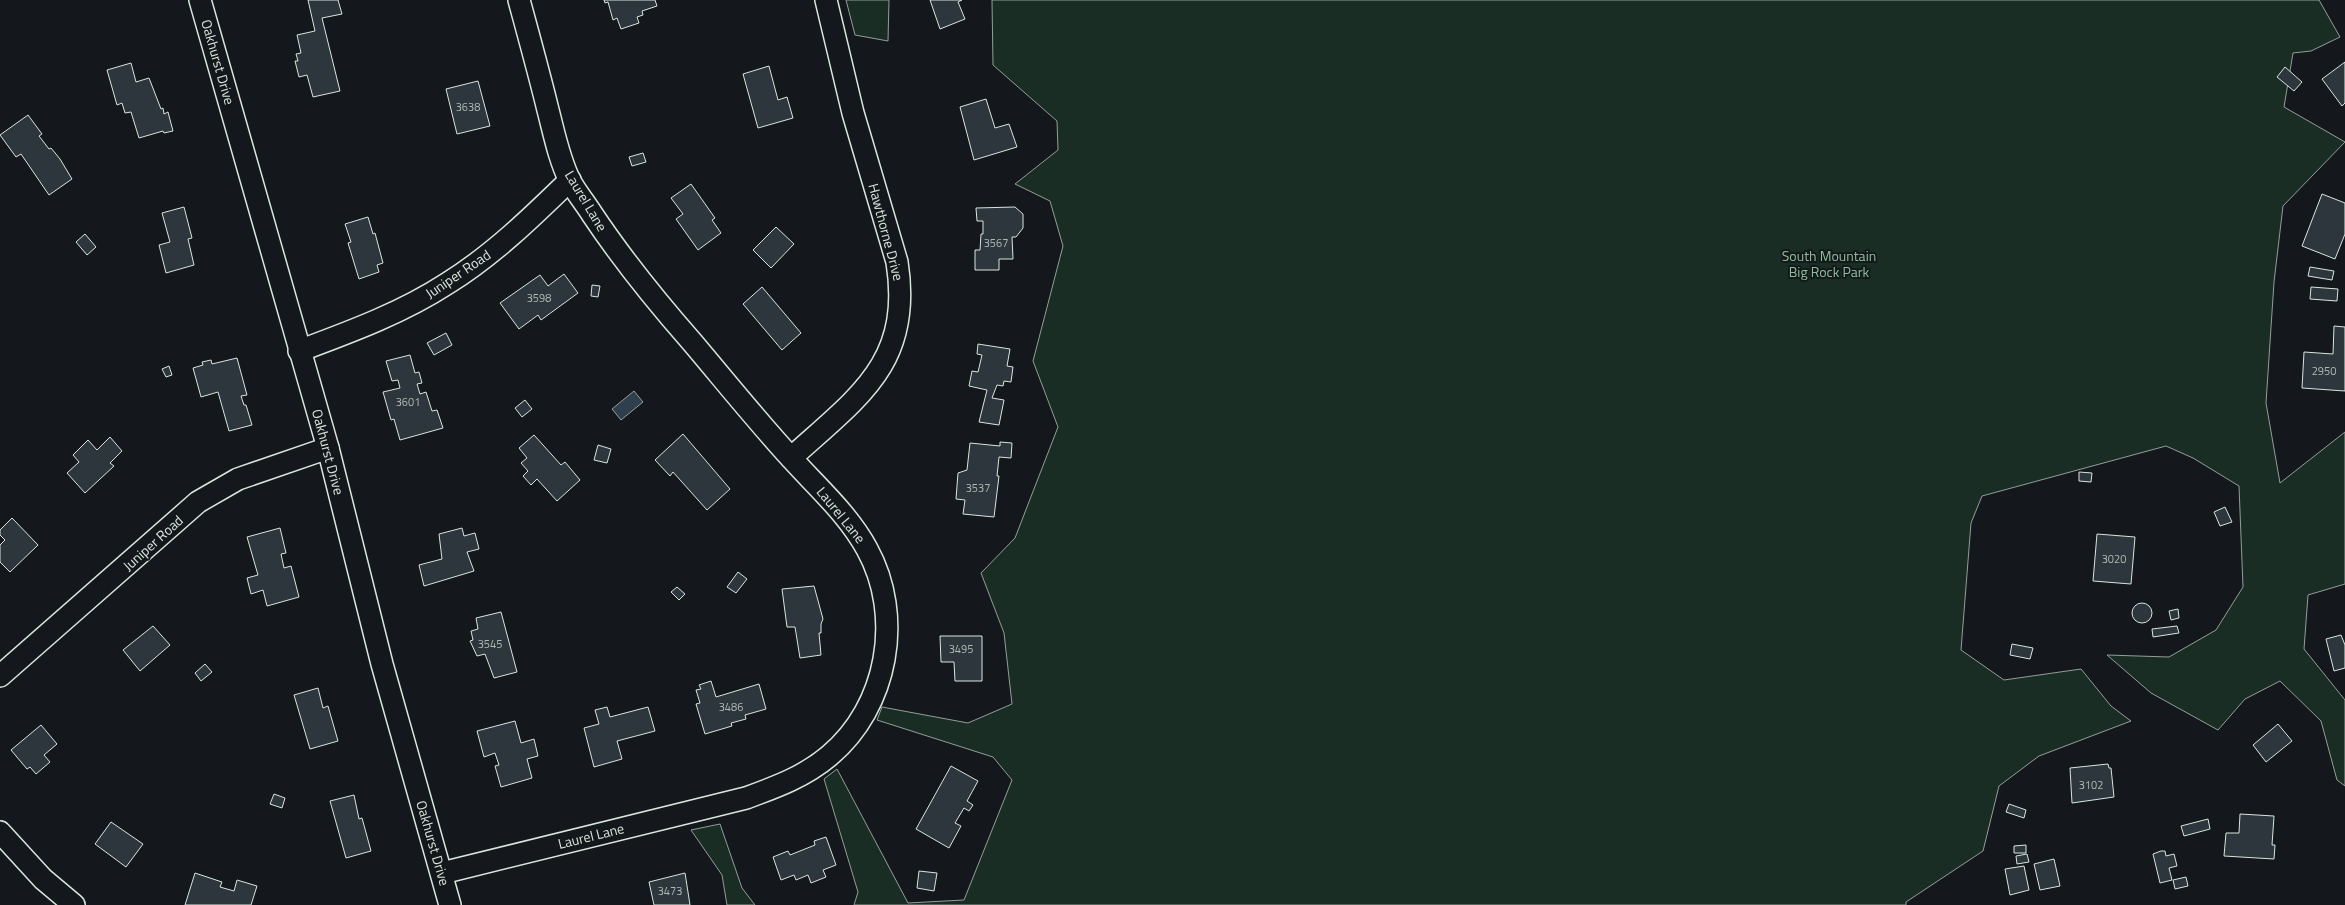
<svg xmlns="http://www.w3.org/2000/svg" width="2345" height="905" font-family="'Titillium Web',sans-serif">
<style>
.green{fill:#1a2d24;stroke:#939e99}
.water{fill:#2f3f4d;stroke:#939e99}
.building{fill:#2c363c;stroke:#d8e6dc}
.lines{fill:none;stroke-linecap:round;stroke-linejoin:round}
.minor-casing{stroke:#d8e6dc;stroke-width:24}
.minor{stroke:#14181c;stroke-width:21}
.labels{text-anchor:middle;stroke-width:4;stroke-linejoin:round;paint-order:stroke}
.number-label{font-size:11px;fill:#adbab4}
.street-label{font-size:14px;fill:#d8e6dc;stroke:#14181c}
.park-label{font-size:14px;fill:#8ac095;stroke:#14181c}
</style>
<rect width="100%" height="100%" fill="#14181c"/>
<g class="green">
<polygon points="846,0 889,0 888,41 855,35"/>
<polygon points="992,0 2319,0 2340,37 2311,51 2293,53 2284,107 2345,142 2283,206 2274,282 2266,403 2280,483 2345,432 2345,584 2308,595 2304,649 2345,700 2345,786 2337,780 2321,721 2280,681 2245,699 2218,730 2151,693 2107,655 2169,657 2216,630 2243,587 2239,486 2193,458 2166,446 1982,496 1971,523 1961,650 2004,680 2081,669 2111,706 2131,721 2039,756 1999,786 1983,851 1906,902 1906,905 854,905 858,892 824,779 837,769 908,903 964,900 1012,780 993,757 877,720 882,707 968,723 1012,704 1004,633 981,573 1015,538 1058,427 1033,361 1063,246 1050,201 1015,184 1058,150 1057,121 993,65"/>
<polygon points="720,824 742,888 755,905 727,905 722,875 691,830"/>
</g>
<polygon class="water" points="634,391 643,402 621,420 612,409"/>
<g class="building">
<polygon points="308,0 338,0 342,14 322,18 340,91 313,97 307,75 299,77 295,61 298,61 296,54 301,53 297,35 315,31"/>
<polygon points="604,0 655,0 657,6 642,11 643,15 637,17 639,23 621,29 617,18 613,20 608,2 605,3"/>
<polygon points="930,0 962,0 958,2 965,19 940,29"/>
<polygon points="2345,62 2345,103 2342,106 2322,79"/>
<polygon points="131,63 136,82 149,78 161,109 163,108 164,114 168,112 173,131 164,133 163,131 139,138 131,112 125,113 122,103 117,105 107,70"/>
<polygon points="769,66 778,100 787,97 793,118 758,128 743,74"/>
<polygon points="2285,67 2302,82 2294,91 2277,77"/>
<polygon points="478,81 490,126 457,134 446,89"/>
<polygon points="986,99 995,128 1009,124 1017,147 974,160 960,107"/>
<polygon points="28,115 42,134 39,136 49,149 51,148 60,159 72,179 49,195 21,154 16,157 0,135"/>
<polygon points="643,153 646,162 632,166 629,157"/>
<polygon points="691,184 715,218 712,220 721,233 698,250 676,219 683,214 671,198"/>
<polygon points="2322,194 2345,203 2345,234 2335,259 2302,246"/>
<polygon points="184,207 192,238 188,239 194,265 166,273 159,245 170,242 162,213"/>
<polygon points="1015,207 1023,214 1023,228 1016,237 1012,237 1013,259 999,259 999,270 975,270 975,250 980,250 981,234 983,234 983,221 977,221 976,208"/>
<polygon points="368,217 373,234 375,233 383,263 377,265 379,272 359,279 348,243 351,242 345,224"/>
<polygon points="776,227 794,244 771,268 753,250"/>
<polygon points="85,234 96,247 87,255 76,242"/>
<polygon points="2310,267 2334,271 2332,280 2308,276"/>
<polygon points="564,274 578,293 541,320 538,315 519,329 500,303 540,275 548,286"/>
<polygon points="592,285 600,286 598,297 591,296"/>
<polygon points="762,287 801,333 782,350 743,304"/>
<polygon points="2311,287 2338,289 2337,301 2310,299"/>
<polygon points="2334,326 2345,327 2345,391 2302,388 2304,352 2333,354"/>
<polygon points="446,333 452,345 434,355 427,343"/>
<polygon points="978,344 1010,349 1007,366 1013,367 1011,382 1004,381 1003,386 997,385 992,398 1004,400 999,425 979,422 987,390 969,386 972,371 978,372 982,355 977,354"/>
<polygon points="410,355 415,373 419,372 422,383 417,384 420,394 426,392 432,411 437,410 443,428 400,440 394,419 391,420 383,392 400,388 398,380 392,381 386,361"/>
<polygon points="237,358 247,395 241,396 244,405 246,405 252,425 229,431 218,392 201,397 193,368 203,365 202,362 211,360 212,364"/>
<polygon points="169,366 172,375 166,377 162,369"/>
<polygon points="525,400 532,409 522,417 515,408"/>
<polygon points="683,434 730,489 707,510 673,472 670,476 655,460"/>
<polygon points="534,435 561,465 565,462 580,480 557,501 537,479 531,485 523,476 528,471 521,463 527,458 519,448"/>
<polygon points="110,437 122,451 110,463 114,466 85,493 67,473 79,462 73,455 88,440 97,450"/>
<polygon points="1000,442 1012,443 1011,458 999,457 997,476 999,476 994,517 963,514 965,500 956,499 958,473 967,470 970,443 1000,446"/>
<polygon points="598,445 611,449 607,463 594,460"/>
<polygon points="2079,472 2092,473 2091,482 2079,481"/>
<polygon points="2225,507 2232,522 2220,526 2214,512"/>
<polygon points="12,518 38,545 10,572 0,562 0,545 5,540 0,535 0,530"/>
<polygon points="280,528 286,553 281,554 284,568 291,566 299,597 267,606 263,590 251,594 247,578 258,575 247,537"/>
<polygon points="462,528 464,536 475,533 479,549 467,552 474,571 424,586 419,565 442,559 439,534"/>
<polygon points="2097,534 2135,537 2131,584 2093,581"/>
<polygon points="738,572 747,579 736,593 727,587"/>
<polygon points="814,586 823,619 821,624 821,633 819,633 821,655 800,658 795,627 787,627 782,589"/>
<polygon points="677,587 685,594 679,600 671,592"/>
<circle cx="2142" cy="613" r="10"/>
<polygon points="2178,609 2179,618 2171,620 2169,611"/>
<polygon points="501,612 517,672 494,678 485,654 477,656 470,641 473,640 471,631 478,629 476,618"/>
<polygon points="153,626 170,645 140,671 123,650"/>
<polygon points="2177,626 2179,633 2153,637 2152,629"/>
<polygon points="2341,635 2345,645 2345,668 2334,671 2326,639"/>
<polygon points="940,636 982,636 982,681 955,681 954,662 941,662"/>
<polygon points="2012,644 2033,648 2030,659 2010,655"/>
<polygon points="205,664 212,672 201,681 195,673"/>
<polygon points="711,681 716,697 759,684 766,709 745,715 746,719 731,723 732,726 705,734 696,704 700,703 696,690 701,689 699,685"/>
<polygon points="318,688 323,708 328,706 338,741 310,749 294,695"/>
<polygon points="607,707 610,717 648,707 655,731 617,741 622,759 594,767 584,728 599,724 595,710"/>
<polygon points="515,721 521,743 534,739 538,756 527,759 532,778 501,787 495,766 499,765 495,753 484,757 477,731"/>
<polygon points="2278,724 2292,741 2266,762 2253,745"/>
<polygon points="41,725 57,744 44,755 50,762 36,774 30,767 27,769 11,750"/>
<polygon points="2108,764 2109,768 2111,768 2114,797 2072,803 2070,768"/>
<polygon points="951,766 978,781 967,801 973,805 969,811 964,808 955,823 961,826 949,848 916,829"/>
<polygon points="274,794 285,798 282,808 270,804"/>
<polygon points="354,795 359,819 362,818 371,851 346,858 330,801"/>
<polygon points="2009,804 2026,810 2024,818 2006,812"/>
<polygon points="2240,814 2274,816 2272,845 2275,845 2274,859 2224,856 2226,833 2239,833"/>
<polygon points="2208,819 2210,829 2184,836 2181,826"/>
<polygon points="111,822 143,844 126,867 95,844"/>
<polygon points="826,837 836,865 823,870 826,877 811,883 808,875 796,880 794,875 781,880 773,857 788,851 790,855 815,845 814,841"/>
<polygon points="2026,845 2026,853 2014,853 2014,846"/>
<polygon points="2161,851 2165,851 2166,856 2174,854 2177,866 2169,868 2172,880 2160,883 2153,854"/>
<polygon points="2027,854 2029,862 2017,864 2016,856"/>
<polygon points="2054,859 2060,886 2040,890 2034,864"/>
<polygon points="2024,866 2029,890 2010,895 2005,869"/>
<polygon points="919,871 937,873 934,891 917,888"/>
<polygon points="195,873 222,882 220,887 234,891 237,880 257,886 251,905 185,905"/>
<polygon points="685,873 690,905 654,905 649,882"/>
<polygon points="2186,877 2188,886 2175,889 2173,880"/>
</g>
<g class="lines">
<defs>
<g id="minor">
<polyline points="200,0 328,448 382,664 450,905"/>
<path d="M 299,351 C 350,332 402,313 448,283 C 493,255 532,217 570,180"/>
<path d="M 791,458 C 858,397 913,363 897,262 L 853,113 L 826,0"/>
<polyline points="0,676 198,502 238,479 328,448"/>
<polyline points="0,832 43,879 74,905"/>
<path d="M 442,873 L 746,798 C 776,787 804,777 829,756 C 888,707 904,616 867,549 C 848,514 818,488 792,459 C 757,421 725,381 692,342 C 656,301 622,259 592,214 C 585,203 576,192 570,181 C 559,159 554,133 548,110 C 539,73 529,37 519,0"/>
</g>
</defs>
<use href="#minor" class="minor-casing"/>
<use href="#minor" class="minor"/>
</g>
<g class="labels">
<g class="number-label">
<text x="468" y="111">3638</text>
<text x="996" y="247">3567</text>
<text x="539" y="302">3598</text>
<text x="2324" y="375">2950</text>
<text x="408" y="406">3601</text>
<text x="978" y="492">3537</text>
<text x="2114" y="563">3020</text>
<text x="490" y="648">3545</text>
<text x="961" y="653">3495</text>
<text x="731" y="711">3486</text>
<text x="2091" y="789">3102</text>
<text x="670" y="895">3473</text>
</g>
<g class="street-label">
<text transform="translate(218 62) rotate(74)" y="5">Oakhurst Drive</text>
<text transform="translate(586 201) rotate(59)" y="5">Laurel Lane</text>
<text transform="translate(886 232) rotate(75)" y="5">Hawthorne Drive</text>
<text transform="translate(458 274) rotate(-34)" y="5">Juniper Road</text>
<text transform="translate(328 452) rotate(75)" y="5">Oakhurst Drive</text>
<text transform="translate(841 515) rotate(51)" y="5">Laurel Lane</text>
<text transform="translate(153 543) rotate(-42)" y="5">Juniper Road</text>
<text transform="translate(591 836) rotate(-14)" y="5">Laurel Lane</text>
<text transform="translate(433 843) rotate(74)" y="5">Oakhurst Drive</text>
</g>
<g class="park-label">
<text x="1829" y="261">South Mountain<tspan x="1829" dy="16">Big Rock Park</tspan></text>
</g>
</g>
</svg>
